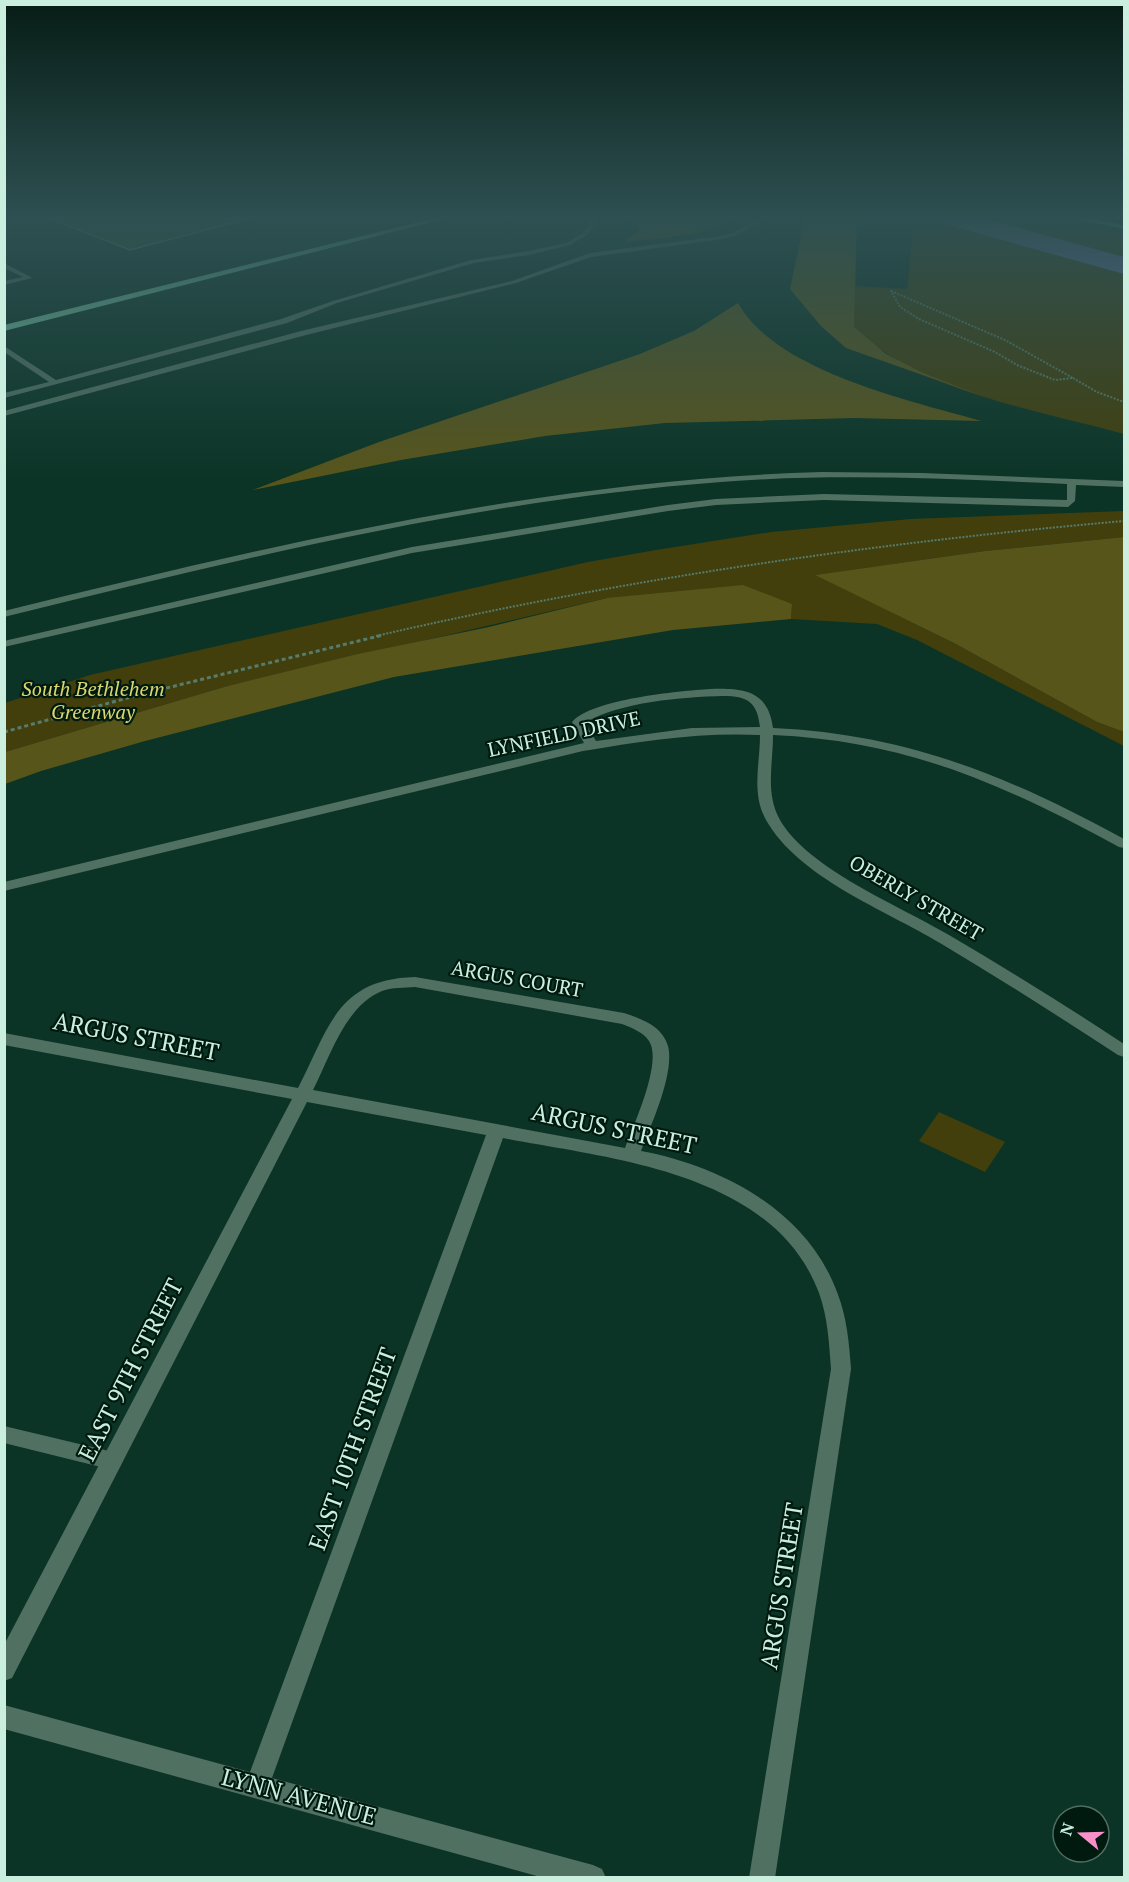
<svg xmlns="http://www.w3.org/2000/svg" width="1129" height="1882" font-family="'PT Serif',serif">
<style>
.green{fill:#423f0c}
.forest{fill:#58551b}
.water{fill:#7570b0}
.building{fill:#2e5d33;stroke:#66976a;stroke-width:1.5}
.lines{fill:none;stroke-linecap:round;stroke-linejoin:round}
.path-far1{stroke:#557c6d;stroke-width:2;stroke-dasharray:2 1.5;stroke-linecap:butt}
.path{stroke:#557c6d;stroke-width:3;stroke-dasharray:4 3;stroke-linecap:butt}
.service{fill:#507062;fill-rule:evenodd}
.minor{fill:#507062;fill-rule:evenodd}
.trunk{fill:#74c2a2;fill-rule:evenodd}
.labels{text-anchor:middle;stroke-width:4.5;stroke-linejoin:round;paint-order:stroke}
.park-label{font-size:20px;font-style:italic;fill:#dcd66e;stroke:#001a10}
.street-label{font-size:20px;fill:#cbefdf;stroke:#001a10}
.near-street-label{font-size:24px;fill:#cbefdf;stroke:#001a10}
</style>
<rect width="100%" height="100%" fill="#0b3426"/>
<g class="green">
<path d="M 909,218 L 937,218 L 946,224 L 969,231 L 1124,274 L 1124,434 C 1051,414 949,396 886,353 C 874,345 864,336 853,327 L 855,286 L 907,289 L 913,229 L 912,220 Z"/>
<polygon points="984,218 1057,218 1124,230 1124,257"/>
<polygon points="1124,511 1124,537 985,551 816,575 954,643 1097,722 1124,732 1124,746 917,640 877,624 791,619 792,604 607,598 224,687 5,752 5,703 90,675 588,562 656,550 771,532 911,519"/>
<polygon points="939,1112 1005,1142 985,1172 919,1141"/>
</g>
<g class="forest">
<polygon points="620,218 733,218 696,234 624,242 639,230 634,220"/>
<polygon points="805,218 857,218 854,327 886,354 923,373 979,395 846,348 821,326 790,289"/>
<path d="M 738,303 C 777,372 909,400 981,421 L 854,418 L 665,423 L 545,436 L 401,460 L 253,490 L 379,442 L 640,354 L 694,331 Z"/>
<polygon points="1124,537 1124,732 1097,722 954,643 815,575 985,551"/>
<polygon points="743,585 792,604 791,619 673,630 394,677 145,741 41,771 5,784 5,752 224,687 358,654 489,627 607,598"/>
</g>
<polygon class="water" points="937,218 984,218 1124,257 1124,274 969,231 946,224"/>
<polygon class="building" points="48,218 251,218 130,250"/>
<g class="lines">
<g class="path-far1">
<polygon points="891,291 1005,340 1073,378 1055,380 1017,365 995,352 919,319 900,307"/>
<polyline points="1073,378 1097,392 1124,402"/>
<path d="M 376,636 C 623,579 872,543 1124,521"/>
</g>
<polyline class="path" points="4,732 142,694 383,635"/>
<g class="service">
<polygon points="586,218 592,218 595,224 587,235 570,245 529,255 474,263 337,303 287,323 4,398 4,393 49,382 4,352 4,346 56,380 281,319 333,301 471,260 529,251 566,243 583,233 589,224"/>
<polygon points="759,218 767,218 737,235 723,239 591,257 516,283 306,335 4,416 4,411 301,331 512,281 590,253 720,236 733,233"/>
<polygon points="4,263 31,277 32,278 4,285 4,281 23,277 4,268"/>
<path d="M 821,472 L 922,473 L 1124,481 L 1124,487 L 1076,485 L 1075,501 L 1068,507 L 824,500 L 716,505 L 668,511 L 412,553 L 4,647 L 4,641 L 412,547 L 668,505 L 716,499 L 824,494 L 1067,500 L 1067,484 C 952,479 837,473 721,482 C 478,500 240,559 4,617 L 4,611 C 273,545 543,480 821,472 Z"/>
<polygon points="4,1426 113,1452 120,1455 122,1461 120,1467 113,1470 4,1443"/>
</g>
<g class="minor">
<path d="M 710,689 C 743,688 768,690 773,728 C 907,734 1008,776 1124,839 L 1124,848 L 1119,847 C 1003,784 907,741 773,735 C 773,765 765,793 780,820 C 808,869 900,906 949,935 C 1008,970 1067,1006 1124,1044 L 1124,1057 L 1118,1055 C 1060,1017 1000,979 940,943 C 885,910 799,878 766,820 C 751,793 760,764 760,735 C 701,732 642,741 583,751 L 4,891 L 4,882 L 584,743 L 572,722 C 592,699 679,691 710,689 ZM 723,696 C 748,696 757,702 760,727 L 692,728 L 596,741 L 585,723 C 619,702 683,697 723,696 Z"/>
<path d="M 415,977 L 624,1013 C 642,1019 662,1026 668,1046 C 675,1073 651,1125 641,1151 C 722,1166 807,1211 837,1292 C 847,1317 849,1343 851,1369 L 775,1878 L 749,1878 L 831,1369 C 829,1343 828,1318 819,1293 C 773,1171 611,1159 503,1138 L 272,1778 L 593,1865 L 602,1869 L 606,1878 L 544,1878 L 4,1729 L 4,1705 L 250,1772 L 486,1135 L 307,1102 L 12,1678 L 4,1681 L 4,1645 L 292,1099 L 4,1045 L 4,1033 L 298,1088 C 329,1028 337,979 415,977 ZM 415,987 L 622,1024 C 632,1028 643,1032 649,1041 C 663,1062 633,1126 625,1148 L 313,1090 C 330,1057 345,1006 382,991 C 393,987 404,988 415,987 Z"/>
</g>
<g class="trunk">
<polygon points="435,218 448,218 4,331 4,325"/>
<polygon points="1070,218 1087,218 1124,225 1124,229"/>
</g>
</g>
<linearGradient id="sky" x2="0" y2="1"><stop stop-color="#061d15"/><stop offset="0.45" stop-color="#2e5052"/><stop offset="1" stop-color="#2e5052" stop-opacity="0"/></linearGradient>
<rect width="1129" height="482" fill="url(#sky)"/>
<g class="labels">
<g class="park-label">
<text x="93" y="696">South Bethlehem<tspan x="93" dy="23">Greenway</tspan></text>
</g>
<g class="street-label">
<text transform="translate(564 734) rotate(-12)" y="7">LYNFIELD DRIVE</text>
<text transform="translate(916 898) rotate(30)" y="7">OBERLY STREET</text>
<text transform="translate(517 979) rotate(10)" y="7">ARGUS COURT</text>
</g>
<g class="near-street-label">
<text transform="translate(136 1037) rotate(11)" y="8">ARGUS STREET</text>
<text transform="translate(614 1129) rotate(12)" y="8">ARGUS STREET</text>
<text transform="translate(131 1370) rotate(-63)" y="8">EAST 9TH STREET</text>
<text transform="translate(353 1449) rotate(-70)" y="8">EAST 10TH STREET</text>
<text transform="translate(782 1586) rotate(-81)" y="8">ARGUS STREET</text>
<text transform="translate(299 1797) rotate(15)" y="8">LYNN AVENUE</text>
</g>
</g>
<rect width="1129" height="1882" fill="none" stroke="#cbefdf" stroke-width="12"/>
<g transform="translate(1081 1834) rotate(289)"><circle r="28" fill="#001a10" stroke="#516f63" stroke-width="1.5"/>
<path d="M0-4.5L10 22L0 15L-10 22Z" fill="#f990ca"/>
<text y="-9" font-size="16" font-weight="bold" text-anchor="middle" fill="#cbefdf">N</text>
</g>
</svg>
